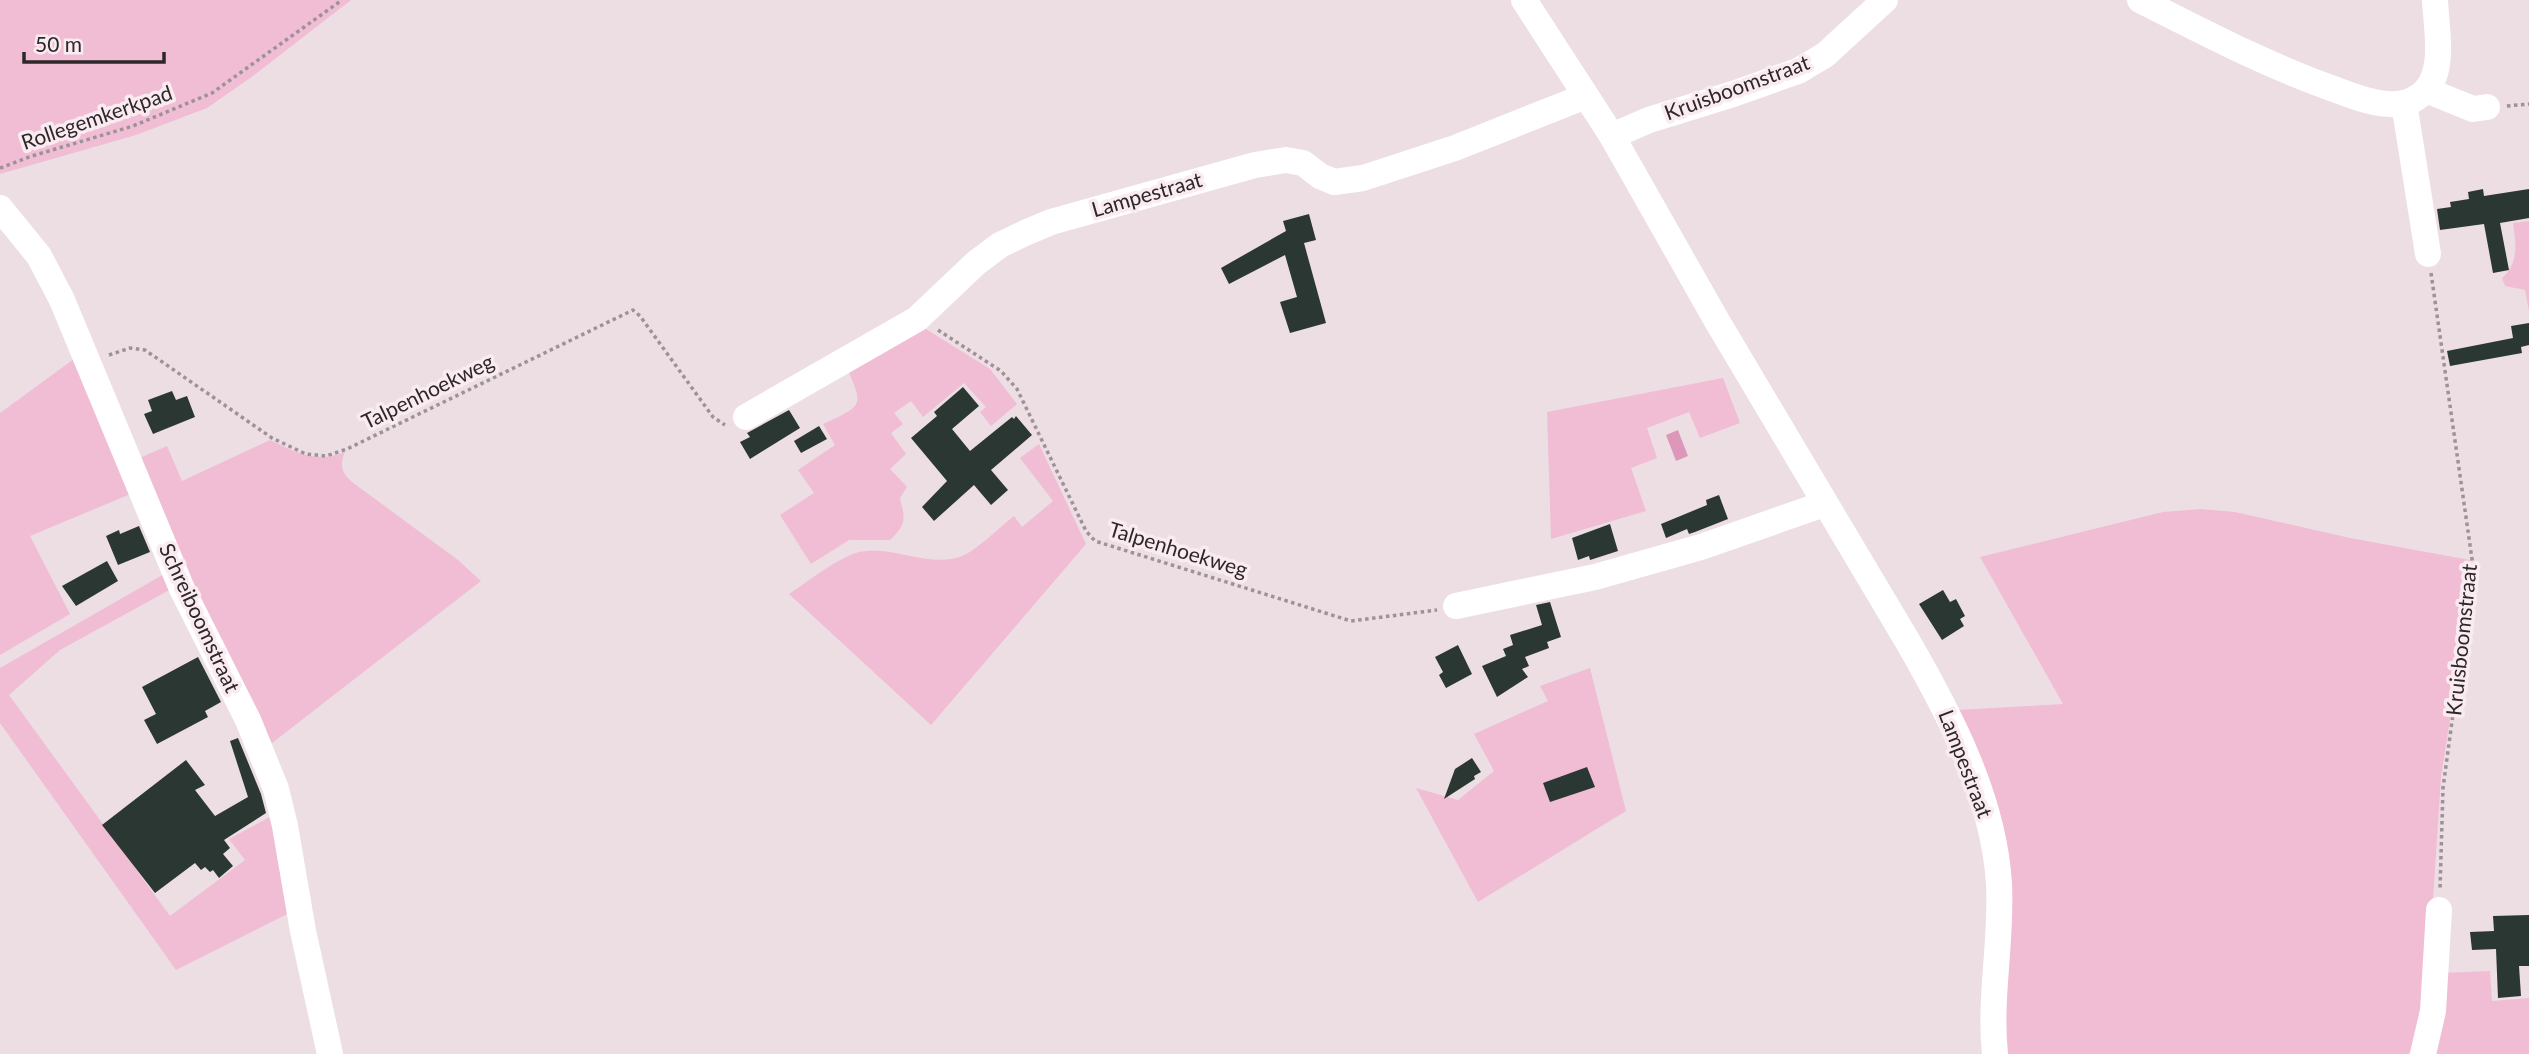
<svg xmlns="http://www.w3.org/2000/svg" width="2529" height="1054" font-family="Lato,sans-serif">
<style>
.green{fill:#f0bdd4}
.water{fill:#dd98b9}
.building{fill:#2b3732}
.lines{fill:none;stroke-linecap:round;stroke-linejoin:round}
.path{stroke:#9d9296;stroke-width:3.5;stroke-dasharray:3.5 3.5;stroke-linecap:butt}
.minor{stroke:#fff;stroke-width:26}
.labels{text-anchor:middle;stroke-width:7;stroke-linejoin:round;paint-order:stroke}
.street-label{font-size:21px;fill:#2d2729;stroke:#faebf1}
</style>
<rect width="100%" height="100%" fill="#eddee4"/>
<g class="green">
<polygon points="0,0 351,0 253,76 207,108 136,135 0,174"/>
<path d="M 2529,221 L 2529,311 L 2525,290 L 2505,286 L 2502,278 C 2519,264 2516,243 2513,223 Z"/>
<path d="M 921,326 L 990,369 L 1017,404 L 991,426 L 980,412 L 986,407 L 964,383 L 923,417 L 911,401 L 894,413 L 903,424 L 891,433 L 906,454 L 890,469 L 907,487 L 900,498 C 905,519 907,524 890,540 L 849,540 L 811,564 L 780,515 L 814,493 L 798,470 L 835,445 L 823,424 C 866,405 863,405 845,364 Z"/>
<polygon points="78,356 133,493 30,536 70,614 0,655 0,413"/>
<polygon points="1723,378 1740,423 1700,438 1689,412 1647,428 1657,458 1631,468 1646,511 1551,539 1547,412"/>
<path d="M 270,440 C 296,452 316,464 345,452 C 339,465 342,473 352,482 L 458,560 L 481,581 L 272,743 L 216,639 L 135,460 L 167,446 L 182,481 Z"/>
<path d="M 1039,444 L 1086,544 L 931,725 L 789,594 C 809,581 837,558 859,552 C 892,544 929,569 962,556 C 976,551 1001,526 1014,516 L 1022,527 L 1053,501 L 1020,458 Z"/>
<polygon points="2201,509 2235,512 2350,538 2470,560 2456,680 2441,777 2425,1023 2414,1049 2408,1054 2004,1054 2006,963 1956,710 2063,704 1980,557 2163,512"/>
<polygon points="166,573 173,588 60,650 9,695 170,916 245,860 229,839 277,813 291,912 176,970 0,723 0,668"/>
<polygon points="1590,668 1626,811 1478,902 1416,788 1458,800 1494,771 1474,734 1548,701 1540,686"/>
<polygon points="2490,971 2492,1001 2529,998 2529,1054 2437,1054 2433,1051 2441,973"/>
</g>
<polygon class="water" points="1678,430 1688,456 1676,461 1666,435"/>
<g class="building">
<polygon points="2483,189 2484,196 2529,189 2529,218 2500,223 2509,270 2493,273 2484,224 2440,230 2437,209 2451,207 2450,202 2469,199 2468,192"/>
<polygon points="1309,214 1316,240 1304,243 1326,323 1290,333 1280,302 1297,297 1285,255 1229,284 1221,268 1286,231 1283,221"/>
<polygon points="2529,323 2529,345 2521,347 2522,353 2450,366 2447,351 2513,338 2511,326"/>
<polygon points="963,387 979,406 952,429 970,451 1012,417 1014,419 1016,416 1032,435 991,470 1008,490 991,505 974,485 934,521 922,507 947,481 911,438 937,416 934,412"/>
<polygon points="172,391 176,400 187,396 195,417 153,434 144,414 152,411 148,400"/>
<polygon points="789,410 800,428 750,459 740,442 750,437 747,433"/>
<polygon points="819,426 827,439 801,453 794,441"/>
<polygon points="1719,495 1728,519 1695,532 1689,534 1687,529 1666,538 1661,524 1707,505 1706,500"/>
<polygon points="1610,524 1618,551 1590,560 1589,556 1578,560 1572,538"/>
<polygon points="139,526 150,552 118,565 106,536 119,530 120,534"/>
<polygon points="107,561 118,581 76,606 62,586"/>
<polygon points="1943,590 1950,602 1956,599 1965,616 1960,619 1964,626 1942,640 1919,604"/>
<polygon points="1550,602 1561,637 1547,642 1549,648 1525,657 1529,666 1522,669 1528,677 1497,697 1482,666 1506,656 1503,649 1513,645 1510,635 1542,625 1536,605"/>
<polygon points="1458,645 1472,674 1446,688 1439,675 1443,672 1435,657"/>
<polygon points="198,657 221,702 205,711 208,717 157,744 144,720 156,714 142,687"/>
<polygon points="238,738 261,794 266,813 224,840 230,848 223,854 233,866 219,878 213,870 210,872 205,867 201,870 195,863 155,893 102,825 186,760 205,785 195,790 215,816 248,797 230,741"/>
<polygon points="1472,758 1481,772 1474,776 1475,779 1444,799 1455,769"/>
<polygon points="1587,767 1595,787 1550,802 1543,783"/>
<polygon points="2529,915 2529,966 2519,966 2521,996 2498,998 2496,949 2472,950 2470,932 2494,931 2493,916"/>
</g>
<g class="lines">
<g class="path">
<polyline points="2507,106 2529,104"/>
<polyline points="0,168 32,156 133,126 212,93 342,0"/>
<polyline points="2431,273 2473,566 2443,788 2440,890"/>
<polyline points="938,330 1001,371 1017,389 1086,531 1095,541 1351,621 1437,610"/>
<polyline points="109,355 130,348 145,350 272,438 306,454 326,456 347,449 633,310 640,316 713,417 725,425"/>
</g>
<g class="minor">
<path d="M 1524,0 L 1612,136 L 1717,321 L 1908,642 C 1950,715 1994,798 1999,884 C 2002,941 1989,998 1995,1054"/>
<path d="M 2140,0 C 2204,32 2264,64 2331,88 C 2352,96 2381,108 2404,103 C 2411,102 2422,95 2427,89 C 2445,67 2436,26 2435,0"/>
<polyline points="2426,90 2473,109 2487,107"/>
<polyline points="2404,103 2428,254"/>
<polyline points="1612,136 1649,120 1733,94 1798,71 1825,55 1885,0"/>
<polyline points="0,208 39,256 62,300 182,589 248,720 276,789 285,826 303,931 330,1054"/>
<polyline points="746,417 917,319 976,263 1000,245 1025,233 1051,222 1255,165 1286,160 1303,163 1320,176 1334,182 1363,178 1455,148 1586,96"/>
<polyline points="1456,606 1595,577 1701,547 1824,504"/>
<polyline points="2423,1054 2433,1011 2439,910"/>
</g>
</g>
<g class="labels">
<g class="street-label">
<text transform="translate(1737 88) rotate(-20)" y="7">Kruisboomstraat</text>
<text transform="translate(97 118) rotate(-19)" y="7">Rollegemkerkpad</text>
<text transform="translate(1147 195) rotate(-16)" y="7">Lampestraat</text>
<text transform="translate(428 392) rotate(-26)" y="7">Talpenhoekweg</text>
<text transform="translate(1178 550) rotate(17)" y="7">Talpenhoekweg</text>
<text transform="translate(199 618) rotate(65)" y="7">Schreiboomstraat</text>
<text transform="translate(2462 640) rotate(-84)" y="7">Kruisboomstraat</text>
<text transform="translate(1965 764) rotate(69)" y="7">Lampestraat</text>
</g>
</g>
<path d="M24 52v10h140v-10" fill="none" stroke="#2d2729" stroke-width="3.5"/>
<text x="35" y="52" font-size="21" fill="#2d2729" stroke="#faebf1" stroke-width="5" paint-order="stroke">50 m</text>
</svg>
